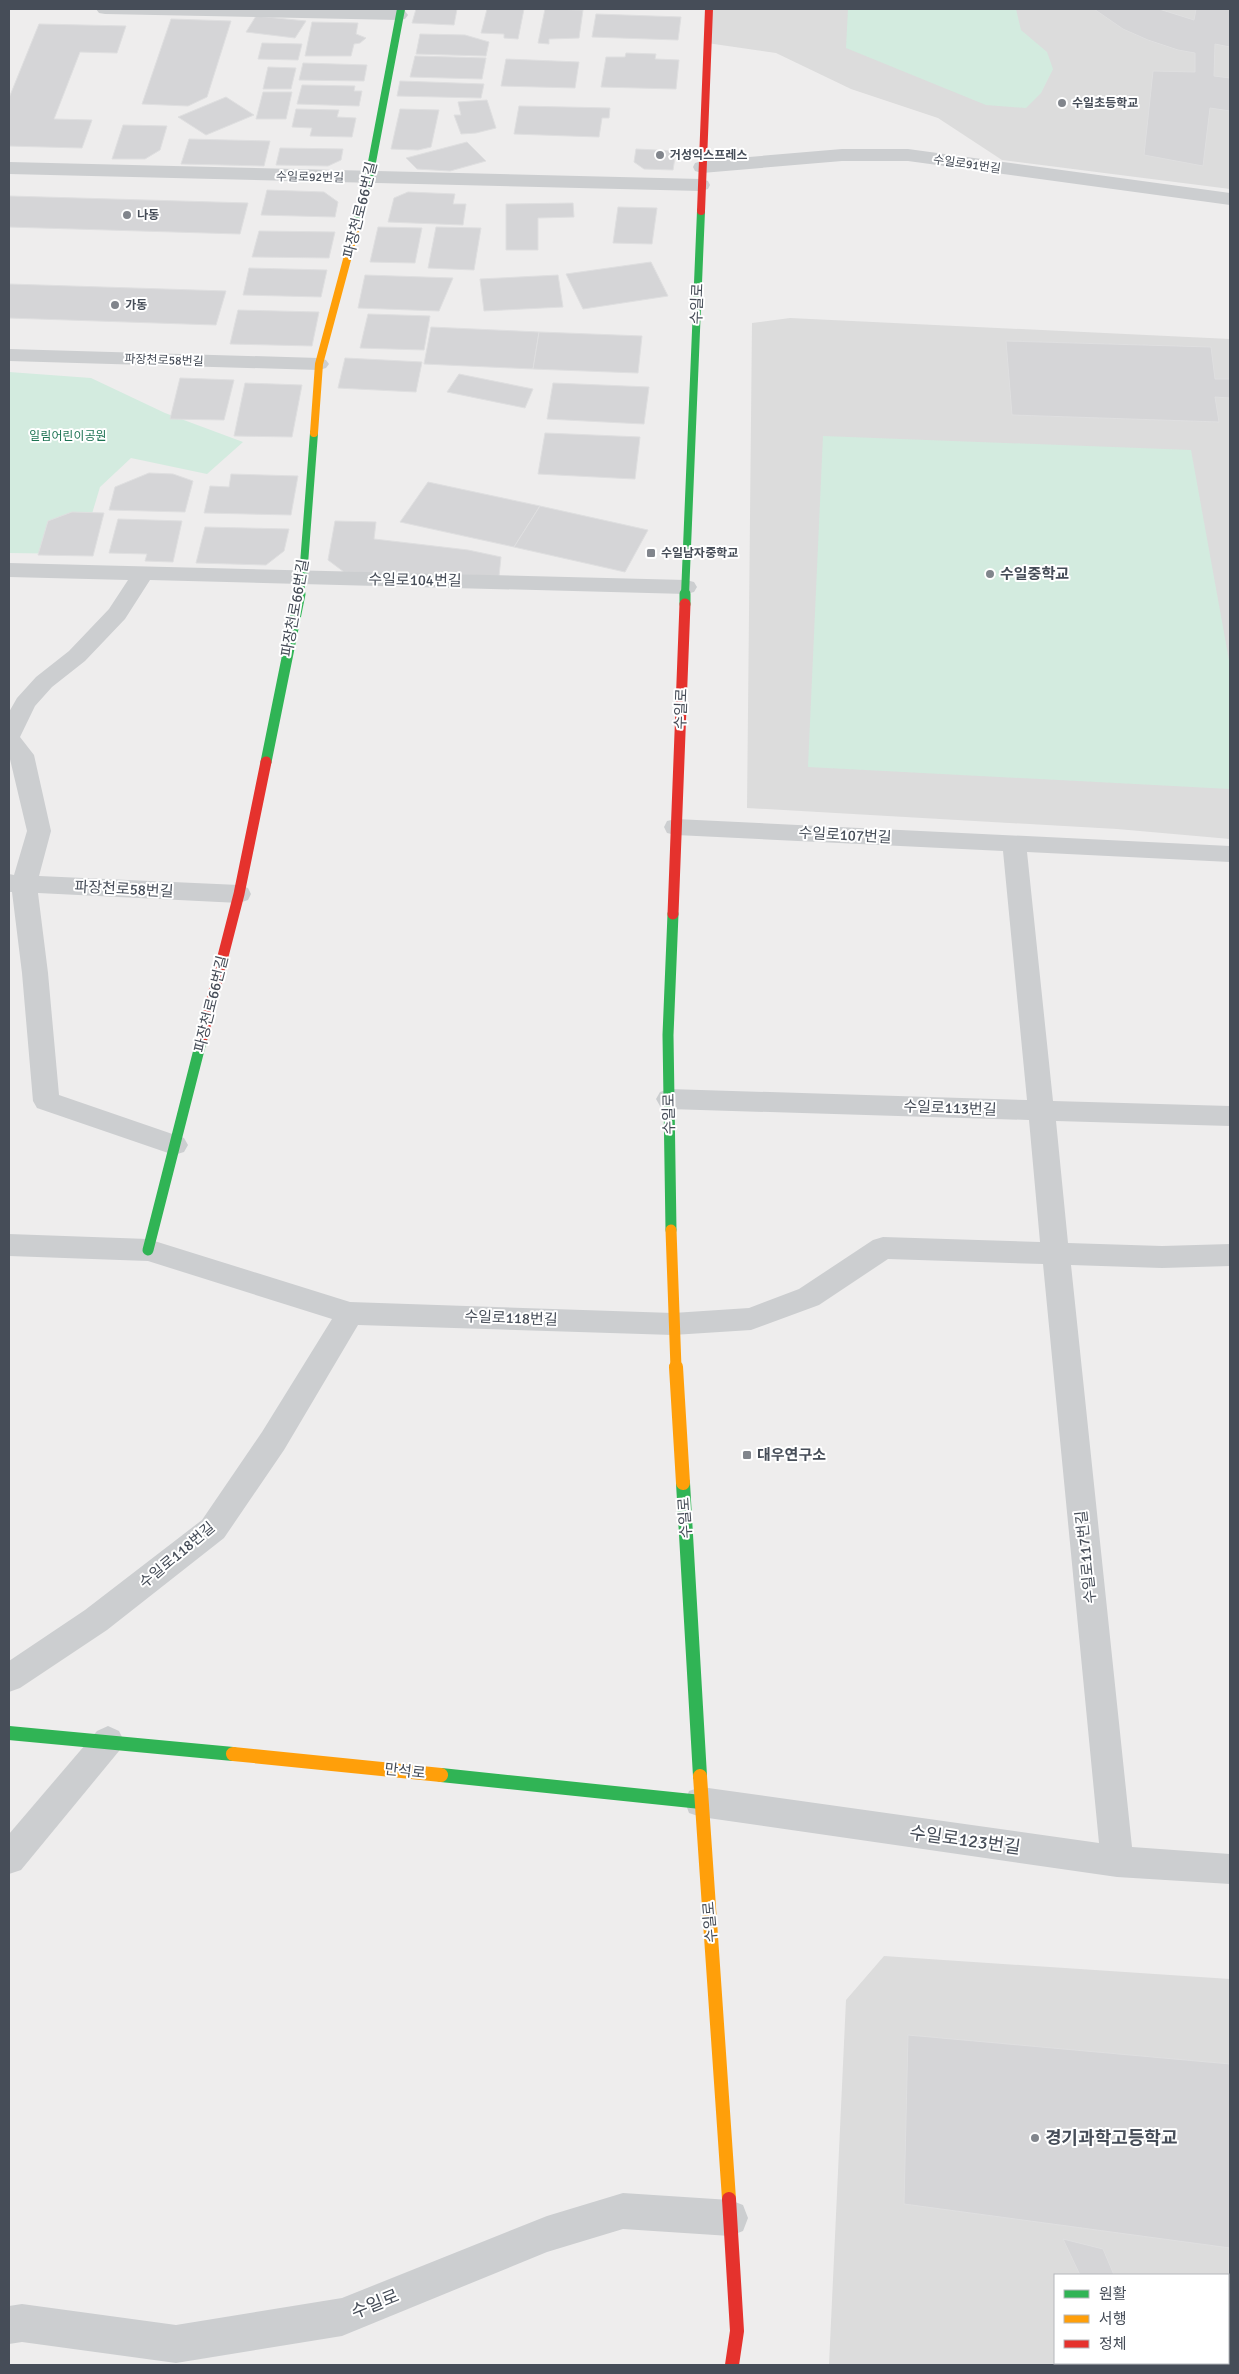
<svg xmlns="http://www.w3.org/2000/svg" width="1239" height="2374" font-family="Signika,'Noto Sans KR',sans-serif">
<style>
.education{fill:#dcdcdc;fill-rule:evenodd}
.green{fill:#d3ebdf}
.building{fill:#d5d5d7;stroke:#dfdfe0}
.lines{fill:none;stroke-linecap:round;stroke-linejoin:round}
.street{fill:#ccced0;fill-rule:evenodd}
.fast-far2{stroke:#30b455;stroke-width:8}
.fast-far1{stroke:#30b455;stroke-width:11}
.fast{stroke:#30b455;stroke-width:14}
.slow-far2{stroke:#ff9f0a;stroke-width:8}
.slow-far1{stroke:#ff9f0a;stroke-width:11}
.slow{stroke:#ff9f0a;stroke-width:14}
.jam-far2{stroke:#e5322d;stroke-width:8}
.jam-far1{stroke:#e5322d;stroke-width:11}
.jam{stroke:#e5322d;stroke-width:14}
.poi-dot{fill:#81858c;stroke:#fff;stroke-width:2}
.labels{text-anchor:middle;stroke-width:4;stroke-linejoin:round;paint-order:stroke}
.far-poi-label{font-size:12px;font-weight:bold;fill:#464d58;stroke:#fff;text-anchor:start}
.far-street-label{font-size:12px;fill:#464d58;stroke:#fff}
.far-park-label{font-size:12px;fill:#1d7353;stroke:#fff}
.street-label{font-size:15px;fill:#464d58;stroke:#fff}
.poi-label{font-size:15px;font-weight:bold;fill:#464d58;stroke:#fff;text-anchor:start}
.near-street-label{font-size:18px;fill:#464d58;stroke:#fff}
.near-poi-label{font-size:18px;font-weight:bold;fill:#464d58;stroke:#fff;text-anchor:start}
</style>
<rect width="100%" height="100%" fill="#eeeded"/>
<g class="education">
<polygon points="713,9 1230,9 1230,189 1002,160 938,118 851,89 776,53 707,43"/>
<polygon points="790,318 1230,339 1230,839 1117,829 747,808 752,323"/>
<path d="M 884,1956 L 1230,1979 L 1230,2365 L 829,2365 L 846,2000 ZM 1055,2275 L 1228,2275 L 1228,2363 L 1055,2363 Z"/>
</g>
<g class="green">
<polygon points="848,9 1016,9 1021,30 1047,52 1053,69 1041,93 1026,108 986,105 846,48"/>
<polygon points="9,372 91,378 165,413 243,442 207,474 131,458 100,487 80,554 9,553"/>
<polygon points="823,436 1191,450 1230,666 1230,789 808,767"/>
</g>
<g class="building">
<polygon points="416,9 457,9 454,25 412,23"/>
<polygon points="487,9 524,9 518,39 504,38 504,34 481,33"/>
<polygon points="545,9 583,10 579,38 549,39 549,44 538,43"/>
<polygon points="1094,9 1159,9 1194,20 1196,9 1230,9 1230,47 1215,44 1214,76 1230,78 1230,111 1210,108 1203,166 1144,155 1153,71 1195,72 1195,53 1178,50 1148,40 1123,29"/>
<polygon points="596,14 681,17 678,40 592,37"/>
<polygon points="256,16 306,21 295,38 246,32"/>
<polygon points="171,19 231,21 207,97 188,106 142,104"/>
<polygon points="312,22 358,23 356,34 366,38 360,43 354,44 351,56 305,56"/>
<polygon points="39,24 126,26 117,53 80,52 54,119 92,120 82,148 9,146 9,98"/>
<polygon points="420,34 465,35 489,42 486,56 416,54"/>
<polygon points="262,43 302,44 298,60 258,59"/>
<polygon points="626,53 656,54 655,59 679,60 676,89 601,87 606,57 625,57"/>
<polygon points="415,56 486,58 482,79 410,77"/>
<polygon points="506,59 579,62 575,88 501,86"/>
<polygon points="303,63 367,65 364,81 299,80"/>
<polygon points="268,67 296,68 291,89 263,89"/>
<polygon points="400,81 484,84 481,98 397,96"/>
<polygon points="302,85 355,86 354,91 362,91 359,106 297,104"/>
<polygon points="263,92 292,92 286,119 256,119"/>
<polygon points="226,97 254,115 206,135 178,117"/>
<polygon points="487,100 496,128 476,133 461,134 454,115 461,115 458,102"/>
<polygon points="519,106 610,108 609,118 602,118 599,137 514,134"/>
<polygon points="296,109 339,110 337,117 356,118 352,137 310,136 312,128 292,127"/>
<polygon points="400,109 439,110 431,147 418,150 391,149"/>
<polygon points="123,125 167,126 160,150 145,159 112,159"/>
<polygon points="189,139 270,141 264,166 181,164"/>
<polygon points="467,142 486,161 450,171 417,169 406,158"/>
<polygon points="280,148 343,149 341,160 328,166 276,165"/>
<polygon points="636,149 676,151 673,170 644,169 634,162"/>
<polygon points="267,190 324,192 338,202 335,217 261,215"/>
<polygon points="408,192 455,194 453,204 466,204 463,225 388,222 394,198"/>
<polygon points="9,196 248,203 240,234 9,227"/>
<polygon points="573,203 574,217 538,218 538,250 506,250 506,204"/>
<polygon points="618,207 657,208 652,244 613,243"/>
<polygon points="378,227 422,228 415,263 370,262"/>
<polygon points="436,227 481,228 474,270 428,268"/>
<polygon points="259,231 335,232 329,258 252,257"/>
<polygon points="651,262 668,296 583,309 566,274"/>
<polygon points="249,268 327,270 321,297 243,295"/>
<polygon points="365,275 453,278 439,311 358,308"/>
<polygon points="558,275 563,307 484,311 480,279"/>
<polygon points="9,284 226,291 216,325 9,318"/>
<polygon points="238,310 319,312 312,346 230,344"/>
<polygon points="368,314 430,316 424,350 360,348"/>
<polygon points="431,327 539,332 533,369 424,364"/>
<polygon points="539,332 642,336 638,373 533,369"/>
<polygon points="1006,341 1211,347 1215,379 1230,379 1230,398 1215,397 1219,422 1012,415"/>
<polygon points="345,358 422,362 416,392 338,388"/>
<polygon points="459,374 533,389 525,408 447,392"/>
<polygon points="180,378 234,380 224,420 170,419"/>
<polygon points="245,383 302,385 292,437 234,436"/>
<polygon points="553,383 649,387 644,424 547,419"/>
<polygon points="545,433 640,437 635,479 538,474"/>
<polygon points="149,473 173,474 193,481 185,512 109,510 115,487"/>
<polygon points="231,474 298,476 291,515 204,513 210,486 229,487"/>
<polygon points="428,482 540,506 514,547 400,522"/>
<polygon points="540,506 648,530 625,572 514,547"/>
<polygon points="72,512 104,513 93,556 38,555 48,521"/>
<polygon points="118,519 182,521 173,562 145,561 147,554 109,553"/>
<polygon points="335,521 376,522 374,539 468,550 501,557 499,576 344,572 328,560"/>
<polygon points="205,527 289,529 284,551 266,565 196,563"/>
<polygon points="908,2035 1230,2064 1230,2248 904,2204"/>
<polygon points="1063,2239 1103,2249 1114,2275 1080,2275"/>
<polygon points="1120,2363 1148,2363 1149,2365 1121,2365"/>
</g>
<g class="lines">
<g class="street">
<polygon points="96,9 399,10 405,11 408,15 405,19 399,20 105,14 99,13"/>
<polygon points="842,149 908,149 1230,193 1230,205 908,161 842,161 702,173 695,171 693,167 695,163 702,161"/>
<polygon points="9,162 701,179 708,181 710,185 708,189 701,191 9,174"/>
<polygon points="9,349 319,358 326,360 329,364 326,368 319,370 9,361"/>
<polygon points="9,563 686,580 694,582 697,587 694,592 686,594 150,580 125,619 85,661 52,687 35,706 20,737 34,755 51,831 39,876 239,885 248,888 251,894 248,900 239,903 38,893 48,973 59,1095 184,1138 188,1145 184,1152 174,1155 37,1108 33,1101 22,973 12,892 9,892 9,874 14,875 27,831 9,755 9,712 17,698 36,677 69,651 109,609 128,580 9,577"/>
<polygon points="676,819 1230,846 1230,862 1027,852 1053,1101 1230,1106 1230,1126 1056,1121 1068,1243 1162,1246 1230,1244 1230,1266 1162,1268 1071,1265 1132,1847 1230,1854 1230,1884 1117,1877 701,1817 689,1813 685,1802 689,1791 701,1787 1099,1843 1043,1264 888,1259 819,1305 751,1330 673,1335 358,1325 284,1450 224,1538 107,1630 20,1688 9,1692 9,1661 85,1610 202,1520 262,1432 332,1319 148,1261 9,1256 9,1234 148,1239 350,1302 673,1313 749,1308 799,1289 873,1240 883,1237 1040,1242 1029,1120 669,1109 660,1106 656,1099 660,1092 669,1089 1027,1100 1003,851 676,835 667,833 664,827 667,821"/>
<polygon points="108,1726 119,1731 124,1741 119,1751 21,1870 9,1874 9,1834 97,1731"/>
<polygon points="623,2193 730,2200 743,2205 748,2218 743,2231 730,2236 623,2229 547,2252 342,2336 176,2363 22,2342 9,2344 9,2306 22,2304 176,2325 342,2298 547,2216"/>
</g>
<g class="fast-far2">
<polyline points="356,226 369,178 401,9"/>
<polyline points="299,595 303,577 314,433"/>
<polyline points="685,595 701,211"/>
</g>
<g class="fast-far1">
<polyline points="685,604 685,594"/>
<polyline points="266,762 300,594"/>
<polyline points="671,1230 668,1035 673,914"/>
<polyline points="148,1250 202,1038"/>
</g>
<g class="fast">
<polyline points="683,1483 700,1776"/>
<polyline points="9,1733 233,1754"/>
<polyline points="441,1775 701,1802"/>
</g>
<polyline class="slow-far2" points="314,433 319,364 356,226"/>
<polyline class="slow-far1" points="671,1230 676,1368"/>
<g class="slow">
<polyline points="676,1367 683,1483"/>
<polyline points="233,1754 441,1775"/>
<polyline points="700,1776 729,2199"/>
</g>
<polyline class="jam-far2" points="701,211 709,9"/>
<g class="jam-far1">
<polyline points="673,914 685,604"/>
<polyline points="202,1038 239,894 266,762"/>
</g>
<polyline class="jam" points="729,2199 737,2331 732,2365"/>
</g>
<g class="poi-dot">
<circle cx="1062" cy="103" r="5"/>
<circle cx="660" cy="155" r="5"/>
<circle cx="127" cy="215" r="5"/>
<circle cx="115" cy="305" r="5"/>
<rect x="646" y="548" width="10" height="10" rx="2.5"/>
<circle cx="990" cy="574" r="5"/>
<rect x="742" y="1450" width="10" height="10" rx="2.5"/>
<circle cx="1035" cy="2138" r="5"/>
</g>
<g class="labels">
<g class="far-poi-label">
<text x="1072" y="107">수일초등학교</text>
<text x="670" y="159">거성익스프레스</text>
<text x="137" y="219">나동</text>
<text x="125" y="309">가동</text>
<text x="661" y="557">수일남자중학교</text>
</g>
<g class="far-street-label">
<text transform="translate(967 164) rotate(8)" y="4">수일로91번길</text>
<text transform="translate(310 177) rotate(1)" y="4">수일로92번길</text>
<text transform="translate(164 360) rotate(2)" y="4">파장천로58번길</text>
</g>
<g class="far-park-label">
<text x="68" y="440">일림어린이공원</text>
</g>
<g class="street-label">
<text transform="translate(360 210) rotate(-76)" y="5">파장천로66번길</text>
<text transform="translate(697 304) rotate(-88)" y="5">수일로</text>
<text transform="translate(415 580) rotate(1)" y="5">수일로104번길</text>
<text transform="translate(295 608) rotate(-80)" y="5">파장천로66번길</text>
<text transform="translate(681 709) rotate(-88)" y="5">수일로</text>
<text transform="translate(845 835) rotate(3)" y="5">수일로107번길</text>
<text transform="translate(124 889) rotate(3)" y="5">파장천로58번길</text>
<text transform="translate(211 1004) rotate(-76)" y="5">파장천로66번길</text>
<text transform="translate(950 1108) rotate(2)" y="5">수일로113번길</text>
<text transform="translate(669 1114) rotate(-91)" y="5">수일로</text>
<text transform="translate(511 1318) rotate(2)" y="5">수일로118번길</text>
<text transform="translate(685 1518) rotate(-94)" y="5">수일로</text>
<text transform="translate(177 1555) rotate(-40)" y="5">수일로118번길</text>
<text transform="translate(1086 1557) rotate(-96)" y="5">수일로117번길</text>
<text transform="translate(405 1771) rotate(6)" y="5">만석로</text>
<text transform="translate(710 1922) rotate(-95)" y="5">수일로</text>
</g>
<g class="poi-label">
<text x="1000" y="579">수일중학교</text>
<text x="757" y="1460">대우연구소</text>
</g>
<g class="near-street-label">
<text transform="translate(965 1840) rotate(8)" y="6">수일로123번길</text>
<text transform="translate(375 2304) rotate(-22)" y="6">수일로</text>
</g>
<g class="near-poi-label">
<text x="1045" y="2144">경기과학고등학교</text>
</g>
</g>
<rect width="1239" height="2374" fill="none" stroke="#464d58" stroke-width="20"/>
<rect x="1054" y="2274" width="175" height="90" fill="#ffffff" stroke="#b5b8bc"/>
<rect x="1064" y="2290" width="25" height="8" fill="#30b455" stroke="#b5b8bc"/>
<text x="1099" y="2299" font-size="15" fill="#464d58">원활</text>
<rect x="1064" y="2315" width="25" height="8" fill="#ff9f0a" stroke="#b5b8bc"/>
<text x="1099" y="2324" font-size="15" fill="#464d58">서행</text>
<rect x="1064" y="2340" width="25" height="8" fill="#e5322d" stroke="#b5b8bc"/>
<text x="1099" y="2349" font-size="15" fill="#464d58">정체</text>
</svg>
